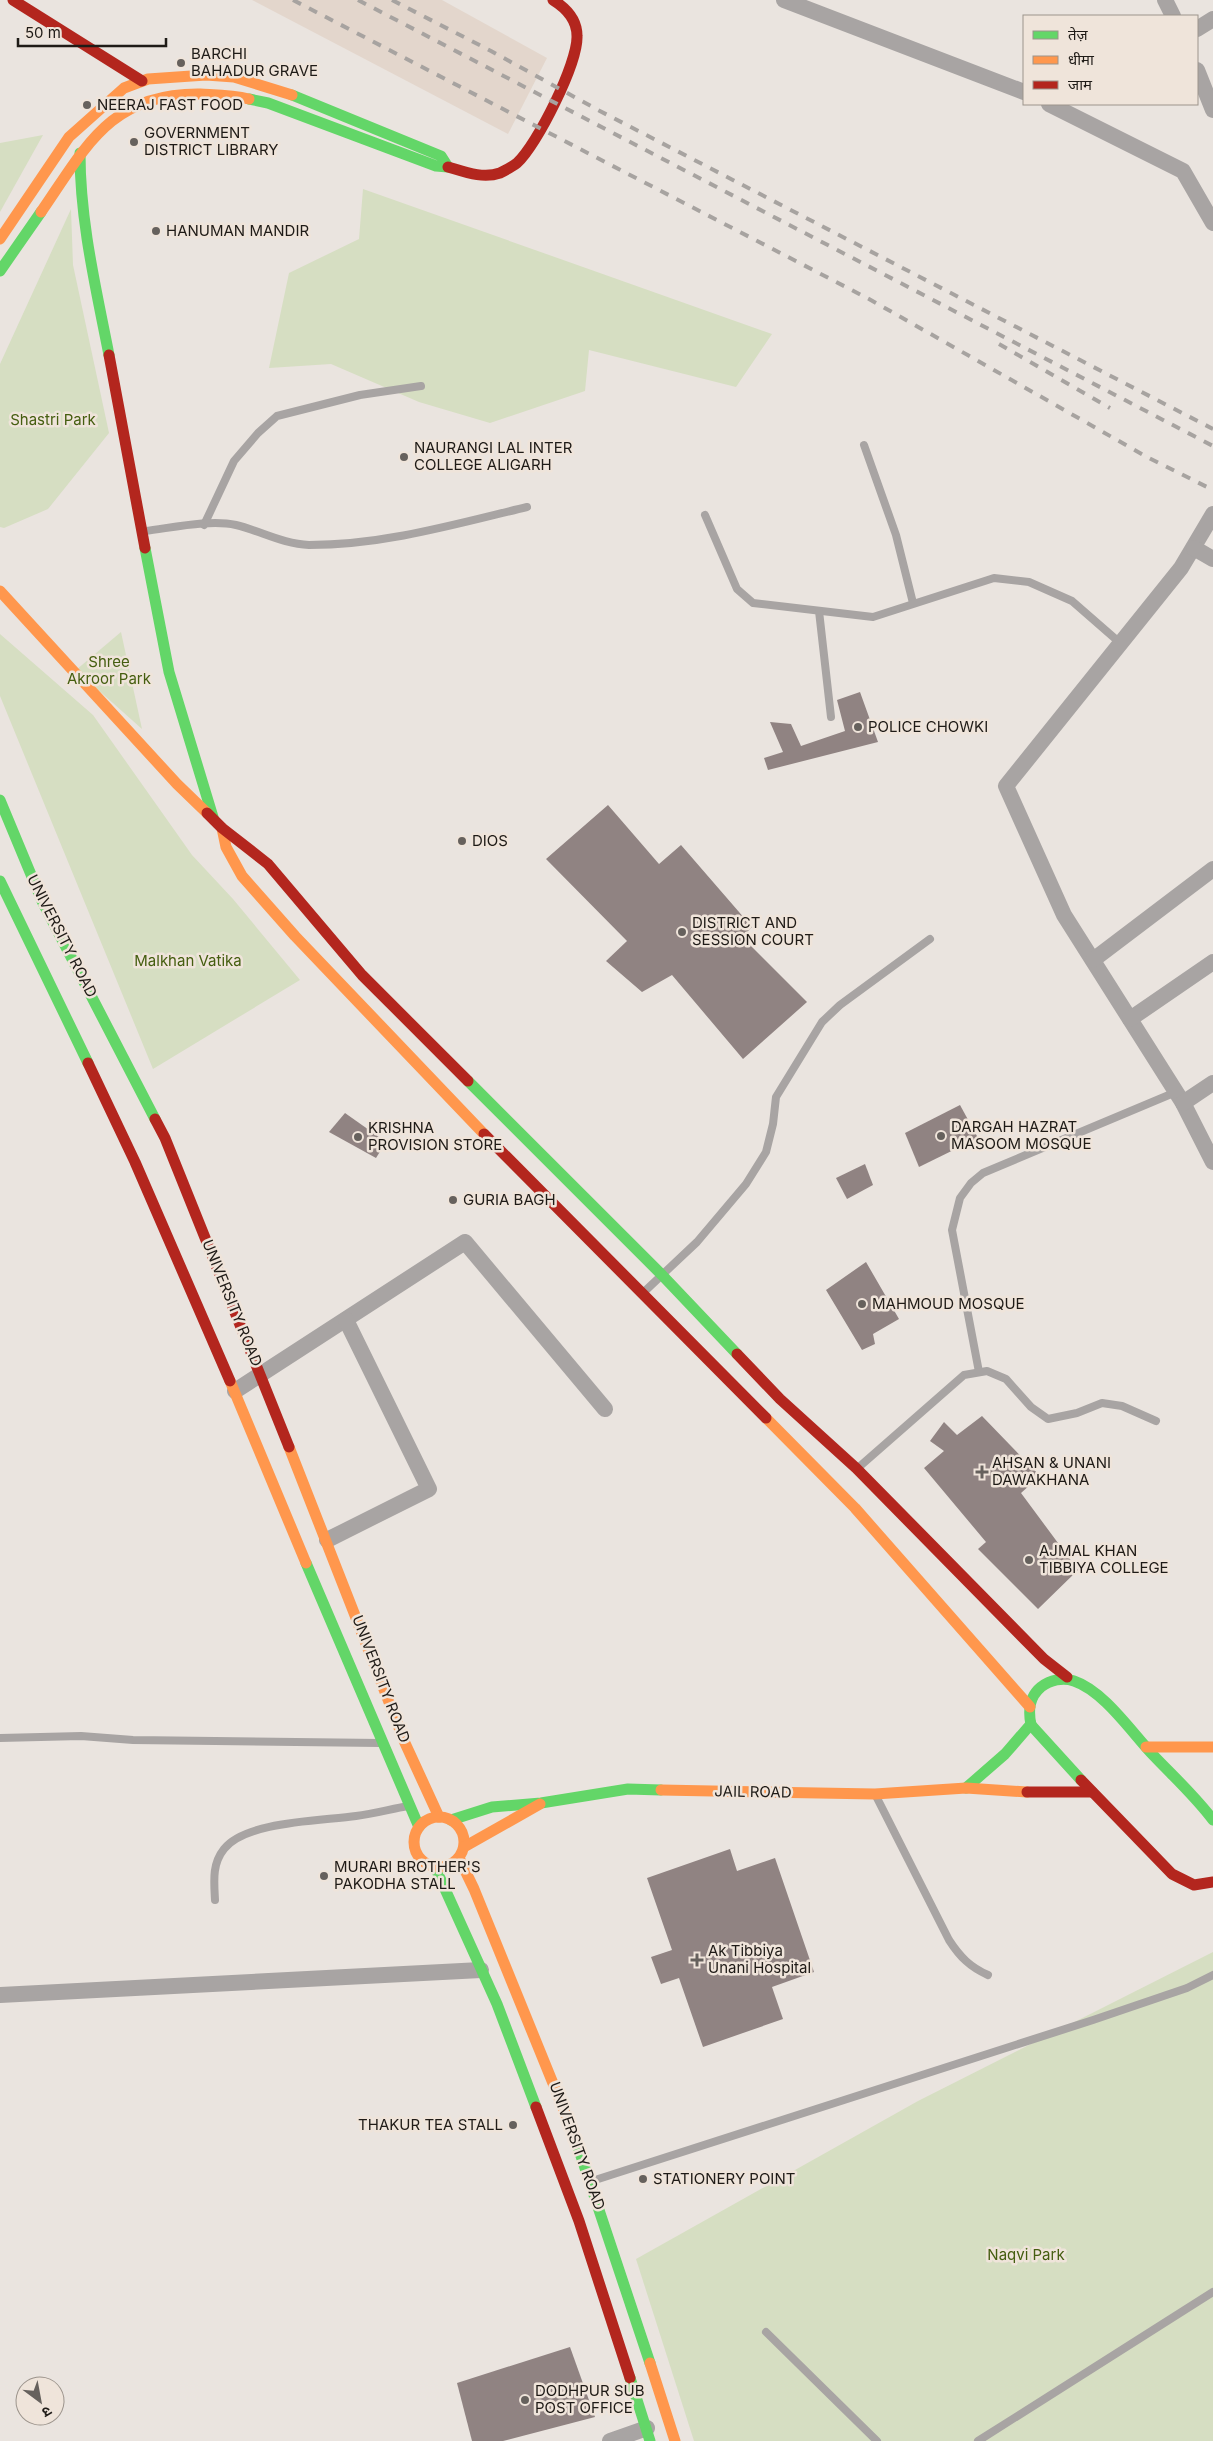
<svg xmlns="http://www.w3.org/2000/svg" width="1213" height="2441" font-family="Inter,'Noto Sans Devanagari',sans-serif">
<style>
.built{fill:#e3d6cc}
.green{fill:#d6dec2}
.building{fill:#908382}
.lines{fill:none;stroke-linecap:round;stroke-linejoin:round}
.lane{stroke:#a8a4a3;stroke-width:8}
.street{stroke:#a8a4a3;stroke-width:16}
.fast{stroke:#63d668;stroke-width:11}
.slow{stroke:#ff974d;stroke-width:11}
.jam{stroke:#b3261e;stroke-width:11}
.rail{stroke:#a7a3a0;stroke-width:4;stroke-dasharray:9 9;stroke-linecap:butt}
.poi-dot{fill:#66615d;stroke:#efe4da;stroke-width:2}
.labels{text-anchor:middle;stroke-width:5;stroke-linejoin:round;paint-order:stroke}
.poi-label{font-size:15px;fill:#1f1b17;stroke:#efe4da;text-anchor:start}
.park-label{font-size:15px;fill:#455e10;stroke:#efe4da}
.street-label{font-size:15px;fill:#1f1b17;stroke:#efe4da}
</style>
<rect width="100%" height="100%" fill="#eae4df"/>
<polygon class="built" points="252,0 442,0 547,58 508,134"/>
<g class="green">
<polygon points="43,135 0,212 0,143"/>
<polygon points="363,189 772,334 736,387 589,350 585,391 490,423 419,402 331,364 269,368 289,273 359,239"/>
<polygon points="71,209 73,265 109,433 48,509 4,528 0,527 0,364"/>
<polygon points="121,632 142,729 76,670"/>
<polygon points="0,634 93,715 192,855 233,899 300,980 153,1069 0,696"/>
<polygon points="1213,1952 1213,2441 694,2441 636,2259 918,2101"/>
</g>
<g class="building">
<polygon points="860,692 878,742 768,770 764,758 783,752 770,722 791,724 801,746 845,731 837,700"/>
<polygon points="608,805 659,864 681,845 752,927 742,937 807,1002 743,1059 672,975 642,992 606,961 627,941 546,859"/>
<polygon points="960,1105 978,1138 919,1167 905,1133"/>
<polygon points="345,1113 386,1142 376,1158 329,1132"/>
<polygon points="865,1164 873,1185 847,1199 836,1178"/>
<polygon points="866,1262 899,1319 873,1334 875,1344 862,1350 826,1290"/>
<polygon points="982,1416 1040,1476 1021,1493 1078,1570 1038,1609 978,1549 986,1542 924,1468 944,1451 930,1441 944,1422 957,1435"/>
<polygon points="730,1849 737,1871 775,1858 814,1972 772,1987 783,2019 703,2047 679,1978 661,1984 651,1957 672,1950 647,1878"/>
<polygon points="570,2347 595,2417 503,2441 472,2441 457,2383"/>
</g>
<g class="lines">
<g class="lane">
<polyline points="864,445 896,535 913,603"/>
<polyline points="705,515 737,589 753,603 873,617 994,578 1029,582 1072,601 1119,642"/>
<polyline points="204,525 234,461 258,433 277,416 360,395 421,386"/>
<path d="M 145,531 C 171,528 210,519 236,525 C 261,531 283,544 309,545 C 384,545 456,524 527,507"/>
<polyline points="819,611 831,717"/>
<polyline points="645,1291 697,1242 746,1184 766,1152 773,1124 776,1097 822,1022 840,1005 930,939"/>
<polyline points="979,1372 952,1230 960,1198 971,1183 983,1173 1176,1092"/>
<polyline points="859,1467 964,1375 987,1371 1006,1379 1031,1407 1048,1419 1077,1413 1102,1403 1122,1406 1156,1421"/>
<polyline points="0,1738 81,1736 133,1740 380,1743"/>
<path d="M 876,1796 L 949,1940 C 960,1957 970,1967 988,1975"/>
<path d="M 215,1900 C 214,1881 212,1864 224,1849 C 246,1821 322,1821 356,1816 C 373,1814 391,1809 408,1806"/>
<polyline points="592,2181 1093,2020 1187,1988 1213,1975"/>
<polyline points="766,2332 877,2441"/>
<polyline points="978,2441 1213,2292"/>
</g>
<g class="street">
<polyline points="784,0 1024,92"/>
<polyline points="1165,0 1173,16"/>
<polyline points="1197,29 1213,19"/>
<polyline points="1197,70 1213,110"/>
<polyline points="1049,104 1183,171 1213,223"/>
<polyline points="1213,514 1181,568 1006,786 1064,915 1183,1103 1213,1162"/>
<polyline points="1194,548 1213,559"/>
<polyline points="1093,960 1213,869"/>
<polyline points="1130,1019 1213,962"/>
<polyline points="1183,1103 1213,1083"/>
<polyline points="235,1391 465,1242 605,1409"/>
<polyline points="327,1540 429,1489 346,1320"/>
<polyline points="0,1995 481,1970"/>
<polyline points="610,2441 647,2428"/>
</g>
<g class="fast">
<polyline points="249,99 268,103 436,166 448,167 441,156 292,95"/>
<path d="M 80,153 C 80,222 96,288 109,355"/>
<polyline points="0,271 41,212"/>
<polyline points="145,548 169,672 213,817"/>
<polyline points="0,800 42,901 155,1119"/>
<polyline points="0,881 88,1063"/>
<polyline points="468,1081 662,1275 737,1354"/>
<polyline points="306,1563 419,1827"/>
<path d="M 1081,1780 L 1031,1725 C 1028,1710 1029,1697 1041,1687 C 1050,1680 1063,1677 1074,1681 C 1104,1691 1132,1733 1154,1756 C 1174,1777 1195,1796 1213,1820"/>
<polyline points="966,1788 1005,1754 1031,1724"/>
<polyline points="451,1820 492,1807 541,1803 628,1789 661,1790"/>
<polyline points="435,1867 497,2004 536,2107"/>
<polyline points="574,2135 650,2363"/>
<polyline points="630,2378 650,2441"/>
</g>
<g class="slow">
<path d="M 41,212 C 86,147 110,93 200,94 C 217,95 232,95 249,99"/>
<polyline points="0,239 69,137 124,88 148,79 206,75 234,77 292,95"/>
<polyline points="0,591 177,784 207,813"/>
<polyline points="222,828 226,847 242,876 295,936 484,1134"/>
<polyline points="230,1381 306,1563"/>
<polyline points="766,1418 855,1508 1030,1707"/>
<polyline points="289,1447 405,1743 439,1817"/>
<polyline points="1146,1747 1213,1747"/>
<polyline points="661,1790 875,1794 966,1788 1027,1792"/>
<circle cx="439" cy="1842" r="25"/>
<polyline points="464,1847 540,1804"/>
<polyline points="459,1858 474,1889 574,2135"/>
<polyline points="650,2363 675,2441"/>
</g>
<g class="jam">
<polyline points="13,0 142,81"/>
<path d="M 448,167 C 465,172 483,179 500,173 C 506,170 512,167 517,163 C 537,145 578,63 577,36 C 577,20 566,8 553,0"/>
<polyline points="109,355 145,548"/>
<polyline points="207,813 222,828 268,864 362,975 468,1081"/>
<polyline points="88,1063 135,1162 230,1381"/>
<polyline points="155,1119 165,1138 289,1447"/>
<polyline points="484,1134 766,1418"/>
<polyline points="737,1354 780,1399 856,1468 1044,1659 1067,1677"/>
<polyline points="1081,1780 1172,1874 1194,1885 1213,1882"/>
<polyline points="1027,1792 1092,1792"/>
<polyline points="536,2107 579,2221 630,2378"/>
</g>
<g class="rail">
<polyline points="293,0 869,299 1147,457 1213,490"/>
<polyline points="358,0 1213,446"/>
<polyline points="392,0 491,51 598,110 1213,429"/>
<polyline points="999,344 1110,408"/>
</g>
</g>
<g class="poi-dot">
<circle cx="181" cy="63" r="5"/>
<circle cx="87" cy="105" r="5"/>
<circle cx="134" cy="142" r="5"/>
<circle cx="156" cy="231" r="5"/>
<circle cx="404" cy="457" r="5"/>
<circle cx="858" cy="727" r="5"/>
<circle cx="462" cy="841" r="5"/>
<circle cx="682" cy="932" r="5"/>
<circle cx="941" cy="1136" r="5"/>
<circle cx="358" cy="1137" r="5"/>
<circle cx="453" cy="1200" r="5"/>
<circle cx="862" cy="1304" r="5"/>
<path d="M979.5 1464.5h5v5h5v5h-5v5h-5v-5h-5v-5h5z"/>
<circle cx="1029" cy="1560" r="5"/>
<circle cx="324" cy="1876" r="5"/>
<path d="M694.5 1952.5h5v5h5v5h-5v5h-5v-5h-5v-5h5z"/>
<circle cx="513" cy="2125" r="5"/>
<circle cx="643" cy="2179" r="5"/>
<circle cx="525" cy="2400" r="5"/>
</g>
<g class="labels">
<g class="poi-label">
<text x="191" y="59">BARCHI<tspan x="191" dy="17">BAHADUR GRAVE</tspan></text>
<text x="97" y="110">NEERAJ FAST FOOD</text>
<text x="144" y="138">GOVERNMENT<tspan x="144" dy="17">DISTRICT LIBRARY</tspan></text>
<text x="166" y="236">HANUMAN MANDIR</text>
<text x="414" y="453">NAURANGI LAL INTER<tspan x="414" dy="17">COLLEGE ALIGARH</tspan></text>
<text x="868" y="732">POLICE CHOWKI</text>
<text x="472" y="846">DIOS</text>
<text x="692" y="928">DISTRICT AND<tspan x="692" dy="17">SESSION COURT</tspan></text>
<text x="951" y="1132">DARGAH HAZRAT<tspan x="951" dy="17">MASOOM MOSQUE</tspan></text>
<text x="368" y="1133">KRISHNA<tspan x="368" dy="17">PROVISION STORE</tspan></text>
<text x="463" y="1205">GURIA BAGH</text>
<text x="872" y="1309">MAHMOUD MOSQUE</text>
<text x="992" y="1468">AHSAN &amp; UNANI<tspan x="992" dy="17">DAWAKHANA</tspan></text>
<text x="1039" y="1556">AJMAL KHAN<tspan x="1039" dy="17">TIBBIYA COLLEGE</tspan></text>
<text x="334" y="1872">MURARI BROTHER'S<tspan x="334" dy="17">PAKODHA STALL</tspan></text>
<text x="708" y="1956">Ak Tibbiya<tspan x="708" dy="17">Unani Hospital</tspan></text>
<text x="503" y="2130" text-anchor="end">THAKUR TEA STALL</text>
<text x="653" y="2184">STATIONERY POINT</text>
<text x="535" y="2396">DODHPUR SUB<tspan x="535" dy="17">POST OFFICE</tspan></text>
</g>
<g class="park-label">
<text x="53" y="425">Shastri Park</text>
<text x="109" y="667">Shree<tspan x="109" dy="17">Akroor Park</tspan></text>
<text x="188" y="966">Malkhan Vatika</text>
<text x="1026" y="2260">Naqvi Park</text>
</g>
<g class="street-label">
<text transform="translate(62 936) rotate(63)" y="5">UNIVERSITY ROAD</text>
<text transform="translate(232 1303) rotate(68)" y="5">UNIVERSITY ROAD</text>
<text transform="translate(381 1679) rotate(69)" y="5">UNIVERSITY ROAD</text>
<text transform="translate(753 1792) rotate(1)" y="5">JAIL ROAD</text>
<text transform="translate(577 2146) rotate(70)" y="5">UNIVERSITY ROAD</text>
</g>
</g>
<rect x="1023" y="15" width="175" height="90" fill="#efe4da" stroke="#9c948c"/>
<rect x="1033" y="31" width="25" height="8" fill="#63d668" stroke="#9c948c"/>
<text x="1068" y="40" font-size="15" fill="#1f1b17">तेज़</text>
<rect x="1033" y="56" width="25" height="8" fill="#ff974d" stroke="#9c948c"/>
<text x="1068" y="65" font-size="15" fill="#1f1b17">धीमा</text>
<rect x="1033" y="81" width="25" height="8" fill="#b3261e" stroke="#9c948c"/>
<text x="1068" y="90" font-size="15" fill="#1f1b17">जाम</text>
<g transform="translate(40 2401) rotate(148)"><circle r="24" fill="#efe4da" stroke="#9c948c"/>
<path d="M0-4L9 19L0 12L-9 19Z" fill="#66615d"/>
<text y="-8" font-size="14" font-weight="bold" text-anchor="middle" fill="#1f1b17">उ</text>
</g>
<path d="M18 38v8h148v-8" fill="none" stroke="#1f1b17" stroke-width="2.5"/>
<text x="25" y="38" font-size="15" fill="#1f1b17" stroke="#efe4da" stroke-width="4" paint-order="stroke">50 m</text>
</svg>
